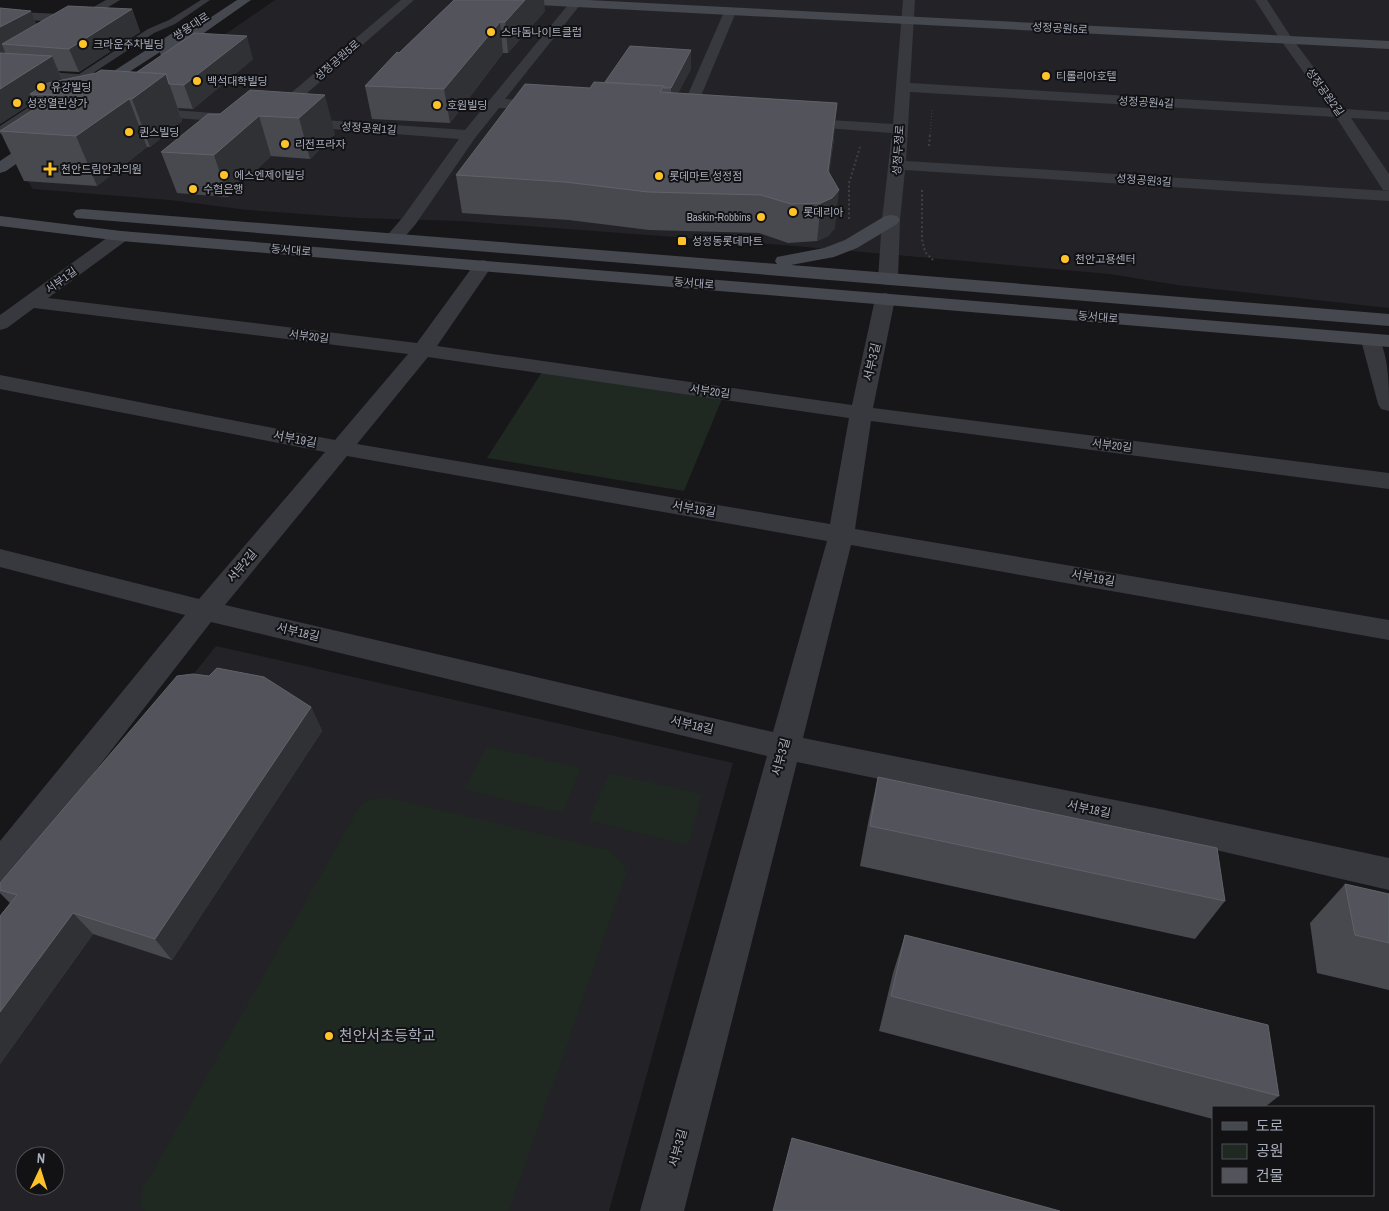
<svg xmlns="http://www.w3.org/2000/svg" width="1389" height="1211" font-family="'Archivo Narrow','Noto Sans KR',sans-serif">
<style>
.built{fill:#232327;fill-rule:evenodd}
.green{fill:#1f2821}
.lines{fill:none;stroke-linecap:round;stroke-linejoin:round}
.path-far1{stroke:#3e4046;stroke-width:1;stroke-dasharray:1 2;stroke-linecap:butt}
.path{stroke:#3e4046;stroke-width:2;stroke-dasharray:2 2.5;stroke-linecap:butt}
.lane{fill:#38393f;fill-rule:evenodd}
.street{fill:#38393f;fill-rule:evenodd}
.secondary{fill:#46484f;fill-rule:evenodd}
.wall{fill:#48494f}
.shaded-wall{fill:#303135}
.building{fill:#53545b;stroke:#60626a}
.poi-dot{fill:#ffc32a;stroke:#121215;stroke-width:2}
.labels{text-anchor:middle;stroke-width:4;stroke-linejoin:round;paint-order:stroke}
.far-street-label{font-size:11px;fill:#a8adbb;stroke:#121215}
.far-poi-label{font-size:11px;fill:#a8adbb;stroke:#121215;text-anchor:start}
.street-label{font-size:12px;fill:#a8adbb;stroke:#121215}
.near-poi-label{font-size:15px;fill:#a8adbb;stroke:#121215;text-anchor:start}
</style>
<rect width="100%" height="100%" fill="#17171a"/>
<g class="built">
<polygon points="275,0 1389,0 1389,308 1177,285 1110,274 795,246 460,221 358,218 248,210 169,200 33,189 24,176 104,118"/>
<path d="M 216,646 L 733,763 L 609,1211 L 0,1211 L 0,916 ZM 25,1156 L 55,1156 L 55,1186 L 25,1186 Z"/>
</g>
<g class="green">
<polygon points="542,372 722,399 684,491 487,458"/>
<polygon points="487,746 581,768 563,813 464,789"/>
<polygon points="609,773 702,794 688,845 589,820"/>
<polygon points="386,797 608,850 620,860 627,872 509,1211 145,1211 140,1206 142,1190 359,807 371,799"/>
</g>
<g class="lines">
<polyline class="path-far1" points="930,135 932,110"/>
<g class="path">
<polyline points="929,146 930,134"/>
<polyline points="922,190 922,239 925,252 933,260"/>
<polyline points="849,219 849,183 860,147"/>
</g>
<polygon class="lane" points="201,0 210,0 175,24 154,33 0,134 0,126 148,29 169,20"/>
<g class="street">
<polygon points="106,0 120,0 68,31 62,27 68,22 0,19 0,11 79,15"/>
<polygon points="401,0 414,0 275,121 265,121 263,118 265,115"/>
<polygon points="572,0 584,0 505,99 548,102 553,103 555,106 553,109 499,108 475,138 415,225 400,242 394,243 388,242 385,238 403,217 459,139 295,126 290,125 288,122 290,119 295,118 465,130"/>
<path d="M 903,0 L 915,0 L 910,83 L 1329,108 L 1280,39 L 1255,0 L 1267,0 L 1291,37 L 1345,109 L 1389,112 L 1389,120 L 1351,118 L 1389,174 L 1389,201 L 905,170 L 900,220 L 898,279 L 895,283 L 888,285 L 881,283 L 878,279 L 882,220 L 892,133 L 798,126 L 793,125 L 791,122 L 793,119 L 798,118 L 893,124 ZM 910,92 L 1336,117 L 1383,190 L 1389,191 L 906,161 Z"/>
<polygon points="730,8 736,12 693,115 691,118 681,118 679,115 724,12"/>
<polygon points="0,69 108,76 115,80 108,84 0,77"/>
<polygon points="143,108 242,115 247,116 249,119 247,122 242,123 138,115 136,112 138,109"/>
<path d="M 121,231 L 127,232 L 130,236 L 127,240 L 48,298 L 417,343 L 476,262 L 483,260 L 490,262 L 492,266 L 437,346 L 852,405 L 875,299 L 878,295 L 885,293 L 892,295 L 895,299 L 873,408 L 1389,473 L 1389,489 L 871,421 L 855,529 L 1389,620 L 1389,640 L 851,545 L 803,738 L 1160,809 L 1389,858 L 1389,890 L 1160,837 L 797,762 L 684,1211 L 640,1211 L 767,756 L 211,622 L 12,878 L 0,882 L 0,841 L 185,615 L 0,567 L 0,549 L 199,599 L 325,452 L 0,389 L 0,375 L 335,440 L 408,354 L 34,308 L 7,328 L 0,330 L 0,315 L 115,232 ZM 428,357 L 849,418 L 830,524 L 357,444 ZM 347,456 L 827,541 L 773,732 L 225,605 Z"/>
<path d="M 1371,334 L 1378,336 C 1389,357 1389,386 1389,411 L 1381,409 L 1378,404 L 1361,340 L 1364,336 Z"/>
</g>
<g class="secondary">
<polygon points="237,0 251,0 171,56 161,56 160,52 95,94 85,94 83,91 174,32 178,31 184,35"/>
<polygon points="513,0 588,0 1389,41 1389,49 519,4"/>
<polygon points="44,133 49,135 52,138 49,141 6,171 0,173 0,161 39,135"/>
<polygon points="82,209 777,264 775,261 777,257 824,248 845,240 885,216 891,215 897,216 900,220 897,224 857,248 834,257 791,265 1389,314 1389,326 76,218 73,214 76,210"/>
<polygon points="0,216 121,231 1389,335 1389,347 121,241 0,226"/>
</g>
</g>
<g class="wall">
<polygon points="454,0 545,11 508,53 503,53 450,123 372,119 365,86"/>
<polygon points="0,8 37,24 132,9 140,32 79,72 59,71 62,80 253,59 193,109 178,108 182,121 150,147 147,147 97,186 24,181 0,131 37,108 34,102 0,124"/>
<polygon points="691,69 678,93 834,138 829,173 835,228 828,236 817,241 788,243 759,233 649,230 569,220 462,213 456,175 590,88 605,82"/>
<polygon points="250,90 335,134 310,159 271,156 228,197 177,193 161,152 220,114"/>
<polygon points="311,707 322,731 172,960 93,934 0,1064 0,916 10,903 0,893 0,883"/>
<polygon points="878,777 1225,901 1195,939 860,866 869,818"/>
<polygon points="1345,884 1389,894 1389,990 1317,973 1310,923"/>
<polygon points="905,935 1279,1096 1265,1107 1213,1107 1213,1119 879,1031 893,973"/>
</g>
<g class="shaded-wall">
<polygon points="525,0 544,0 545,11 508,53 505,22"/>
<polygon points="132,9 140,32 79,72 69,49"/>
<polygon points="31,11 41,35 2,44 6,55 0,59 0,27"/>
<polygon points="500,22 503,53 450,123 444,89"/>
<polygon points="247,36 253,59 193,109 184,85"/>
<polygon points="691,50 691,69 671,107 671,88"/>
<polygon points="52,56 63,82 30,94 34,102 0,124 0,89"/>
<polygon points="166,74 182,121 150,147 132,99"/>
<polygon points="325,95 335,134 310,159 299,118"/>
<polygon points="129,99 147,147 97,186 76,136"/>
<polygon points="837,103 834,138 826,201 839,190 835,228 828,236 817,241 821,203 828,171"/>
<polygon points="259,116 271,156 228,197 214,155"/>
<polygon points="311,707 322,731 172,960 155,939"/>
<polygon points="73,913 93,934 0,1064 0,1012"/>
</g>
<g class="building">
<polygon points="454,0 525,0 505,22 500,22 444,89 365,86 397,52 399,53"/>
<polygon points="68,6 132,9 69,49 2,44"/>
<polygon points="0,8 31,11 0,27"/>
<polygon points="194,33 247,36 184,85 169,84 166,74 137,72"/>
<polygon points="630,46 691,50 671,88 664,88 664,86 605,82"/>
<polygon points="0,53 52,56 0,89"/>
<polygon points="101,70 166,74 132,99 129,99 76,136 0,131 56,95 30,94 48,83 96,73"/>
<polygon points="594,82 664,86 660,92 837,103 828,171 839,190 832,198 821,203 791,204 761,195 648,192 565,182 456,175 525,84 590,88"/>
<polygon points="250,90 325,95 299,118 259,116 214,155 161,152 208,114 220,114"/>
<polygon points="217,668 264,677 311,707 155,939 73,913 0,1012 0,916 17,895 0,890 0,883 177,676 193,674 209,676"/>
<polygon points="878,777 1217,848 1225,901 870,826"/>
<polygon points="1345,884 1389,894 1389,943 1355,935"/>
<polygon points="905,935 1268,1025 1279,1096 891,996"/>
<polygon points="792,1138 1060,1211 773,1211"/>
</g>
<g class="poi-dot">
<circle cx="491" cy="32" r="5"/>
<circle cx="83" cy="44" r="5"/>
<circle cx="1046" cy="76" r="5"/>
<circle cx="197" cy="81" r="5"/>
<circle cx="41" cy="87" r="5"/>
<circle cx="17" cy="103" r="5"/>
<circle cx="437" cy="105" r="5"/>
<circle cx="129" cy="132" r="5"/>
<circle cx="285" cy="144" r="5"/>
<path d="M47.5 161.5h5v5h5v5h-5v5h-5v-5h-5v-5h5z"/>
<circle cx="224" cy="175" r="5"/>
<circle cx="659" cy="176" r="5"/>
<circle cx="193" cy="189" r="5"/>
<circle cx="793" cy="212" r="5"/>
<circle cx="761" cy="217" r="5"/>
<rect x="677" y="236" width="10" height="10" rx="2.5"/>
<circle cx="1065" cy="259" r="5"/>
<circle cx="329" cy="1036" r="5"/>
</g>
<g class="labels">
<g class="far-street-label">
<text transform="translate(191 26) rotate(-33)" y="4">쌍용대로</text>
<text transform="translate(1060 28) rotate(3)" y="4">성정공원5로</text>
<text transform="translate(337 60) rotate(-41)" y="4">성정공원5로</text>
<text transform="translate(1325 92) rotate(54)" y="4">성정공원2길</text>
<text transform="translate(1146 102) rotate(3)" y="4">성정공원4길</text>
<text transform="translate(369 128) rotate(4)" y="4">성정공원1길</text>
<text transform="translate(898 150) rotate(-86)" y="4">성정두정로</text>
<text transform="translate(1144 180) rotate(4)" y="4">성정공원3길</text>
<text transform="translate(291 250) rotate(5)" y="4">동서대로</text>
<text transform="translate(61 280) rotate(-36)" y="4">서부1길</text>
<text transform="translate(694 283) rotate(5)" y="4">동서대로</text>
<text transform="translate(1098 317) rotate(5)" y="4">동서대로</text>
<text transform="translate(309 336) rotate(7)" y="4">서부20길</text>
<text transform="translate(710 391) rotate(8)" y="4">서부20길</text>
<text transform="translate(1112 445) rotate(7)" y="4">서부20길</text>
</g>
<g class="far-poi-label">
<text x="501" y="36">스타돔나이트클럽</text>
<text x="93" y="48">크라운주차빌딩</text>
<text x="1056" y="80">티롤리아호텔</text>
<text x="207" y="85">백석대학빌딩</text>
<text x="51" y="91">유강빌딩</text>
<text x="27" y="107">성정열린상가</text>
<text x="447" y="109">호원빌딩</text>
<text x="139" y="136">퀸스빌딩</text>
<text x="295" y="148">리전프라자</text>
<text x="61" y="173">천안드림안과의원</text>
<text x="234" y="179">에스엔제이빌딩</text>
<text x="669" y="180">롯데마트 성정점</text>
<text x="203" y="193">수협은행</text>
<text x="803" y="216">롯데리아</text>
<text x="751" y="221" text-anchor="end">Baskin-Robbins</text>
<text x="692" y="245">성정동롯데마트</text>
<text x="1075" y="263">천안고용센터</text>
</g>
<g class="street-label">
<text transform="translate(872 362) rotate(-77)" y="4">서부3길</text>
<text transform="translate(295 439) rotate(11)" y="4">서부19길</text>
<text transform="translate(694 509) rotate(10)" y="4">서부19길</text>
<text transform="translate(242 566) rotate(-50)" y="4">서부2길</text>
<text transform="translate(1093 578) rotate(10)" y="4">서부19길</text>
<text transform="translate(298 632) rotate(13)" y="4">서부18길</text>
<text transform="translate(692 725) rotate(13)" y="4">서부18길</text>
<text transform="translate(781 757) rotate(-75)" y="4">서부3길</text>
<text transform="translate(1089 809) rotate(12)" y="4">서부18길</text>
<text transform="translate(678 1148) rotate(-75)" y="4">서부3길</text>
</g>
<g class="near-poi-label">
<text x="339" y="1041">천안서초등학교</text>
</g>
</g>
<rect x="1212" y="1106" width="162" height="90" fill="#121215" stroke="#4e5057"/>
<rect x="1222" y="1122" width="25" height="8" fill="#46484f" stroke="#4e5057"/>
<text x="1256" y="1131" font-size="15" fill="#a8adbb">도로</text>
<rect x="1222" y="1144" width="25" height="15" fill="#1f2821" stroke="#4e5057"/>
<text x="1256" y="1156" font-size="15" fill="#a8adbb">공원</text>
<rect x="1222" y="1168" width="25" height="15" fill="#53545b" stroke="#4e5057"/>
<text x="1256" y="1181" font-size="15" fill="#a8adbb">건물</text>
<g transform="translate(40 1171) rotate(4)"><circle r="24" fill="#121215" stroke="#4e5057"/>
<path d="M0-4L9 19L0 12L-9 19Z" fill="#ffc32a"/>
<text y="-8" font-size="14" font-weight="bold" text-anchor="middle" fill="#a8adbb">N</text>
</g>
</svg>
